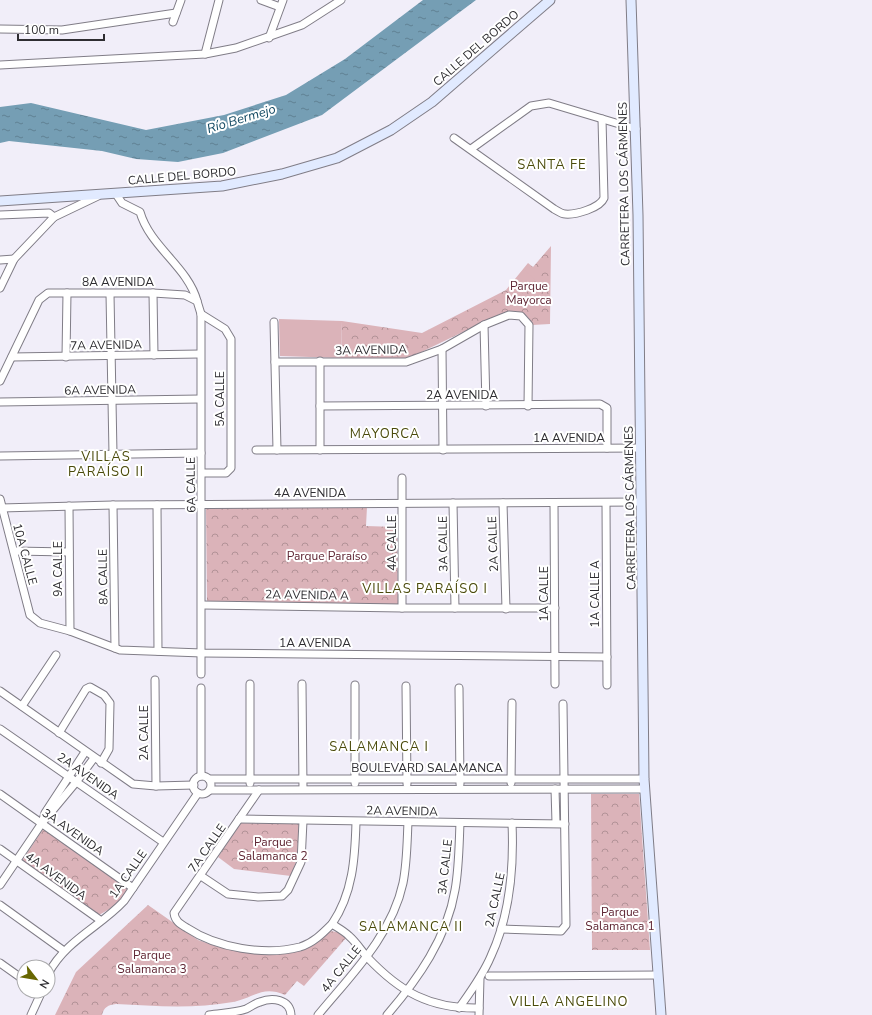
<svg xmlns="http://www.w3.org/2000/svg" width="872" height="1015" font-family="'Nunito Sans',sans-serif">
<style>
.forest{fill:url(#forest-crowns)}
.pitch{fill:#dbb3b9}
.water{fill:url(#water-ripples)}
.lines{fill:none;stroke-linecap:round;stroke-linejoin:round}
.street-casing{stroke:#807d87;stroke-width:9}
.secondary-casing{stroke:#807d87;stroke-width:11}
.street{stroke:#fff;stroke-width:7}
.secondary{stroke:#e1eaff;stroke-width:9}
.labels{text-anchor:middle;stroke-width:4;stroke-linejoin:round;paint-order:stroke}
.street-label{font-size:12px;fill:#2e2d31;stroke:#fff}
.park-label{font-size:12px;fill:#5e2432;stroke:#fff}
.water-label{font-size:13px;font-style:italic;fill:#144a63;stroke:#fff}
.neighbourhood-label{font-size:13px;letter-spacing:1px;fill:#4a4a0a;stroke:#fff}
</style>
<defs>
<pattern id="forest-crowns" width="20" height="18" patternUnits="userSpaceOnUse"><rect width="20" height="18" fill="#dbb3b9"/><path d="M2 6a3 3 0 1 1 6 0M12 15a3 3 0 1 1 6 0" fill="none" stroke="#b29297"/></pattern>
<pattern id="water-ripples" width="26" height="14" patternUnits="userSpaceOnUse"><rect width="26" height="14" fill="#759eb4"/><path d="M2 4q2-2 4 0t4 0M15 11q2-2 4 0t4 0" fill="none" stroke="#608193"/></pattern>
</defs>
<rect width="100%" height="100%" fill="#f1eef9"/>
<g class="forest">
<path d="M 551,246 L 550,324 L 532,325 C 526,308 513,310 498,315 L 407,359 L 341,358 L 342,321 L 422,333 L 506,290 L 528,263 L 533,267 Z"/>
<polygon points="367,507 366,526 397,527 398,605 207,602 206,508"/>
<polygon points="591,794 639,794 650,950 592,950"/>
<polygon points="240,823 299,824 297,859 291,876 234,869 218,857"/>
<polygon points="43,829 130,889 113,907 99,915 22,861"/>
<path d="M 148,905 L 198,940 L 218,947 L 249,953 L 302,950 L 319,941 L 331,931 L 341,933 L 346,938 L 304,986 L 297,981 L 285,995 C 262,985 254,998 233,1002 C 194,1009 154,1006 116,1004 C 108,1005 104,1007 102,1015 L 55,1015 L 76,972 Z"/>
</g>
<g class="pitch">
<polygon points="524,270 535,279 519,298 508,289"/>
<polygon points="279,319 342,321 341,358 280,356"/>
</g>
<polygon class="water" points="423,0 476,0 322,115 223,153 178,162 136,159 102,151 9,141 0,143 0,107 31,103 146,130 224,115 286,95 345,59"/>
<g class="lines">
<defs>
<g id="street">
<polyline points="261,0 280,7"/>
<polyline points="173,22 181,0"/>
<polyline points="0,29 62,30 176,13"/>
<polyline points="269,38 283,0"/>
<polyline points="205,54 219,0"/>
<polyline points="0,65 205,54 236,48 302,25 341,0"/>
<path d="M 454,138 L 554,209 C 558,211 561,214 565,214 C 576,215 600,208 604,198 L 602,119"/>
<polyline points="471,149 531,106 549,103 636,129"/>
<path d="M 116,194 L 122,203 L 140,212 C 150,247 188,267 197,301"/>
<polyline points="0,215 49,213 54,217"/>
<polyline points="0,260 14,259"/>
<polyline points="0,288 14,259 54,217 98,196"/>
<polyline points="153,293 154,355"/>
<polyline points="110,294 113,454"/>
<polyline points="201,314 225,329 231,339 231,468 226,473 202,473"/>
<polyline points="274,322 277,450"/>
<polyline points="484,325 486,406"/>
<polyline points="442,349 443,450"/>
<polyline points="12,357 200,354"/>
<polyline points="66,357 67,293"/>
<polyline points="320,361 320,450"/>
<polyline points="275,362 406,362 442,349 484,325 509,315 521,316 529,325 528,406"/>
<polyline points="0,381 39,300 48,293 153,293 185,295 197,301 201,314 201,674"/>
<polyline points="0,402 200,399"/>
<polyline points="320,406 600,404 607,408 607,448"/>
<polyline points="256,450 641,448"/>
<polyline points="0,456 201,453"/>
<polyline points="402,478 402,608"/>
<polyline points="0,499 30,615 40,623 70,631 120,650 202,653 607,657"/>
<polyline points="453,503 455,608"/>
<polyline points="503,503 506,609"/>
<polyline points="554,503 555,684"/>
<polyline points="606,503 607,685"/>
<polyline points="113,505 115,648"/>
<polyline points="157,505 158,651"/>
<polyline points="69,506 70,631"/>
<polyline points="1,508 113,505 641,502"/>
<polyline points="14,551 69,552"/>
<polyline points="202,605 402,608 555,608"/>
<polyline points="155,680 156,786"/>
<polyline points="250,684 250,783"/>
<polyline points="302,684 303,789"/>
<polyline points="406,686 407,784"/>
<polyline points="459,688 460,784"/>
<polyline points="0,691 133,784 156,786 194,785"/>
<polyline points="22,706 56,655"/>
<polyline points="0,729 163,842"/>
<polyline points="59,733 86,689 90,687 104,695 110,703 109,749 101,763"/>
<polyline points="201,776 201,688"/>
<circle cx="202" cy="785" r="9"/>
<polyline points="209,779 644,779"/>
<polyline points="355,783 355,685"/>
<polyline points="511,783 512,703"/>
<polyline points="555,789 556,823"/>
<polyline points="210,790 645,789"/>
<path d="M 259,790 L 174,913 C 175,921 180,924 187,928 C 217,948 265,956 300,947 C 313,943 322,934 332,924 C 338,928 344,931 349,936 C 356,942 361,950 367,957 C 400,992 430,1009 479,1008"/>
<polyline points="0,794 133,888"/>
<polyline points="239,819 565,824"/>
<polyline points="42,823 45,813 85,752"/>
<polyline points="0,849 100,920"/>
<polyline points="201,876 228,894 258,897 282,896 288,890 301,862 303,821"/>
<polyline points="0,885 42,823 77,781 94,758"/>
<polyline points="0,905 64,951"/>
<path d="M 332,924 C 353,893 355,858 356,822"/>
<polyline points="501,929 561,931 566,925 563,704"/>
<polyline points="0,963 24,980"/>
<path d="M 48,974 C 66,940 100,927 124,901 L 198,793"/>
<polyline points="489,976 658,975"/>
<path d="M 459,1008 C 471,991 483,975 491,956 C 510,915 514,868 512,823"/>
<polyline points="31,1015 42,991"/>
<path d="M 209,1015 C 221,1013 234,1013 246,1009 C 251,1007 255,1003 260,1002 C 272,997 290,999 291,1015"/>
<path d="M 318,1015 C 351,975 392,935 403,883 C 407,863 407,843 408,822"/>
<path d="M 387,1015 C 418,979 447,938 455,890 C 459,868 459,846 460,823"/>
<polyline points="479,1015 480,978"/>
</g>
<g id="secondary">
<polyline points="631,0 638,215 644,779 661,1015"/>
<polyline points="0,201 222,186 282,174 337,158 391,130 432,102 550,0"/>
</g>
</defs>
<use href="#street" class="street-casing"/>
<use href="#secondary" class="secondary-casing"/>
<use href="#street" class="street"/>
<use href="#secondary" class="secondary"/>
</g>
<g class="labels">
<g class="street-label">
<text transform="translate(476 48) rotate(-41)" y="4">CALLE DEL BORDO</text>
<text transform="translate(182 176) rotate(-5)" y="4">CALLE DEL BORDO</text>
<text transform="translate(624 184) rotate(-91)" y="4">CARRETERA LOS CÁRMENES</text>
<text x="118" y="286">8A AVENIDA</text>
<text transform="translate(106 345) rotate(-1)" y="4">7A AVENIDA</text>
<text transform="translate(371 350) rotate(-1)" y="4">3A AVENIDA</text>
<text transform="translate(100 390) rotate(-1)" y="4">6A AVENIDA</text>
<text x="462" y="399">2A AVENIDA</text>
<text transform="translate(220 399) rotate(-90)" y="4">5A CALLE</text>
<text x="569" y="442">1A AVENIDA</text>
<text transform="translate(191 485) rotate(-91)" y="4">6A CALLE</text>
<text x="310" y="497">4A AVENIDA</text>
<text transform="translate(630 508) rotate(-91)" y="4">CARRETERA LOS CÁRMENES</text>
<text transform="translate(392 543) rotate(-90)" y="4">4A CALLE</text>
<text transform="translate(443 544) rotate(-91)" y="4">3A CALLE</text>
<text transform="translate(493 544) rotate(-92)" y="4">2A CALLE</text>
<text transform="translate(25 554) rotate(75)" y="4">10A CALLE</text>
<text transform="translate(58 569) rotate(-90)" y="4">9A CALLE</text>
<text transform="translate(103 577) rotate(-91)" y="4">8A CALLE</text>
<text transform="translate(544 594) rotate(-90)" y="4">1A CALLE</text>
<text transform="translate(595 594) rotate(-90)" y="4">1A CALLE A</text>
<text transform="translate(307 595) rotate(1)" y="4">2A AVENIDA A</text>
<text x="315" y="647">1A AVENIDA</text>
<text transform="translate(144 733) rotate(-90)" y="4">2A CALLE</text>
<text x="427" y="772">BOULEVARD SALAMANCA</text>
<text transform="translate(88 776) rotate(35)" y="4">2A AVENIDA</text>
<text transform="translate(402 811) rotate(1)" y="4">2A AVENIDA</text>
<text transform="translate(73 832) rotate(35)" y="4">3A AVENIDA</text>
<text transform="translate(207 848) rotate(-55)" y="4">7A CALLE</text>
<text transform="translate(445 867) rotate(-84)" y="4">3A CALLE</text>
<text transform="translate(128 874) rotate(-55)" y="4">1A CALLE</text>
<text transform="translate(56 876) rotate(36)" y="4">4A AVENIDA</text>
<text transform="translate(495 900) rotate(-78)" y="4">2A CALLE</text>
<text transform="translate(341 969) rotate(-51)" y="4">4A CALLE</text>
</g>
<g class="park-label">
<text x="529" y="290">Parque<tspan x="529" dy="14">Mayorca</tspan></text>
<text x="327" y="560">Parque Paraíso</text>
<text x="273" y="846">Parque<tspan x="273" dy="14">Salamanca 2</tspan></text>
<text x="620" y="916">Parque<tspan x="620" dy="14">Salamanca 1</tspan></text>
<text x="152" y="959">Parque<tspan x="152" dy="14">Salamanca 3</tspan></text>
</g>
<g class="water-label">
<text transform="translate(241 118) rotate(-17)" y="5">Río Bermejo</text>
</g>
<g class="neighbourhood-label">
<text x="552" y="169">SANTA FE</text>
<text x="385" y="438">MAYORCA</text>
<text x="106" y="461">VILLAS<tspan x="106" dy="15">PARAÍSO II</tspan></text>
<text x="425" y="593">VILLAS PARAÍSO I</text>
<text x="379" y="751">SALAMANCA I</text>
<text x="411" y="931">SALAMANCA II</text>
<text x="569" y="1006">VILLA ANGELINO</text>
</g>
</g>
<g transform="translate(36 979) rotate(121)"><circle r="19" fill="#ffffff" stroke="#ababad"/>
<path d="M0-3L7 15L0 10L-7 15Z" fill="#686701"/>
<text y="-6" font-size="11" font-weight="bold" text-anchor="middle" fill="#2e2d31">N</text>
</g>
<path d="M18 34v6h86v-6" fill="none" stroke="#2e2d31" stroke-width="2"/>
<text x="24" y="34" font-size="12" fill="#2e2d31" stroke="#ffffff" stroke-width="3" paint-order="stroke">100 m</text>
</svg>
